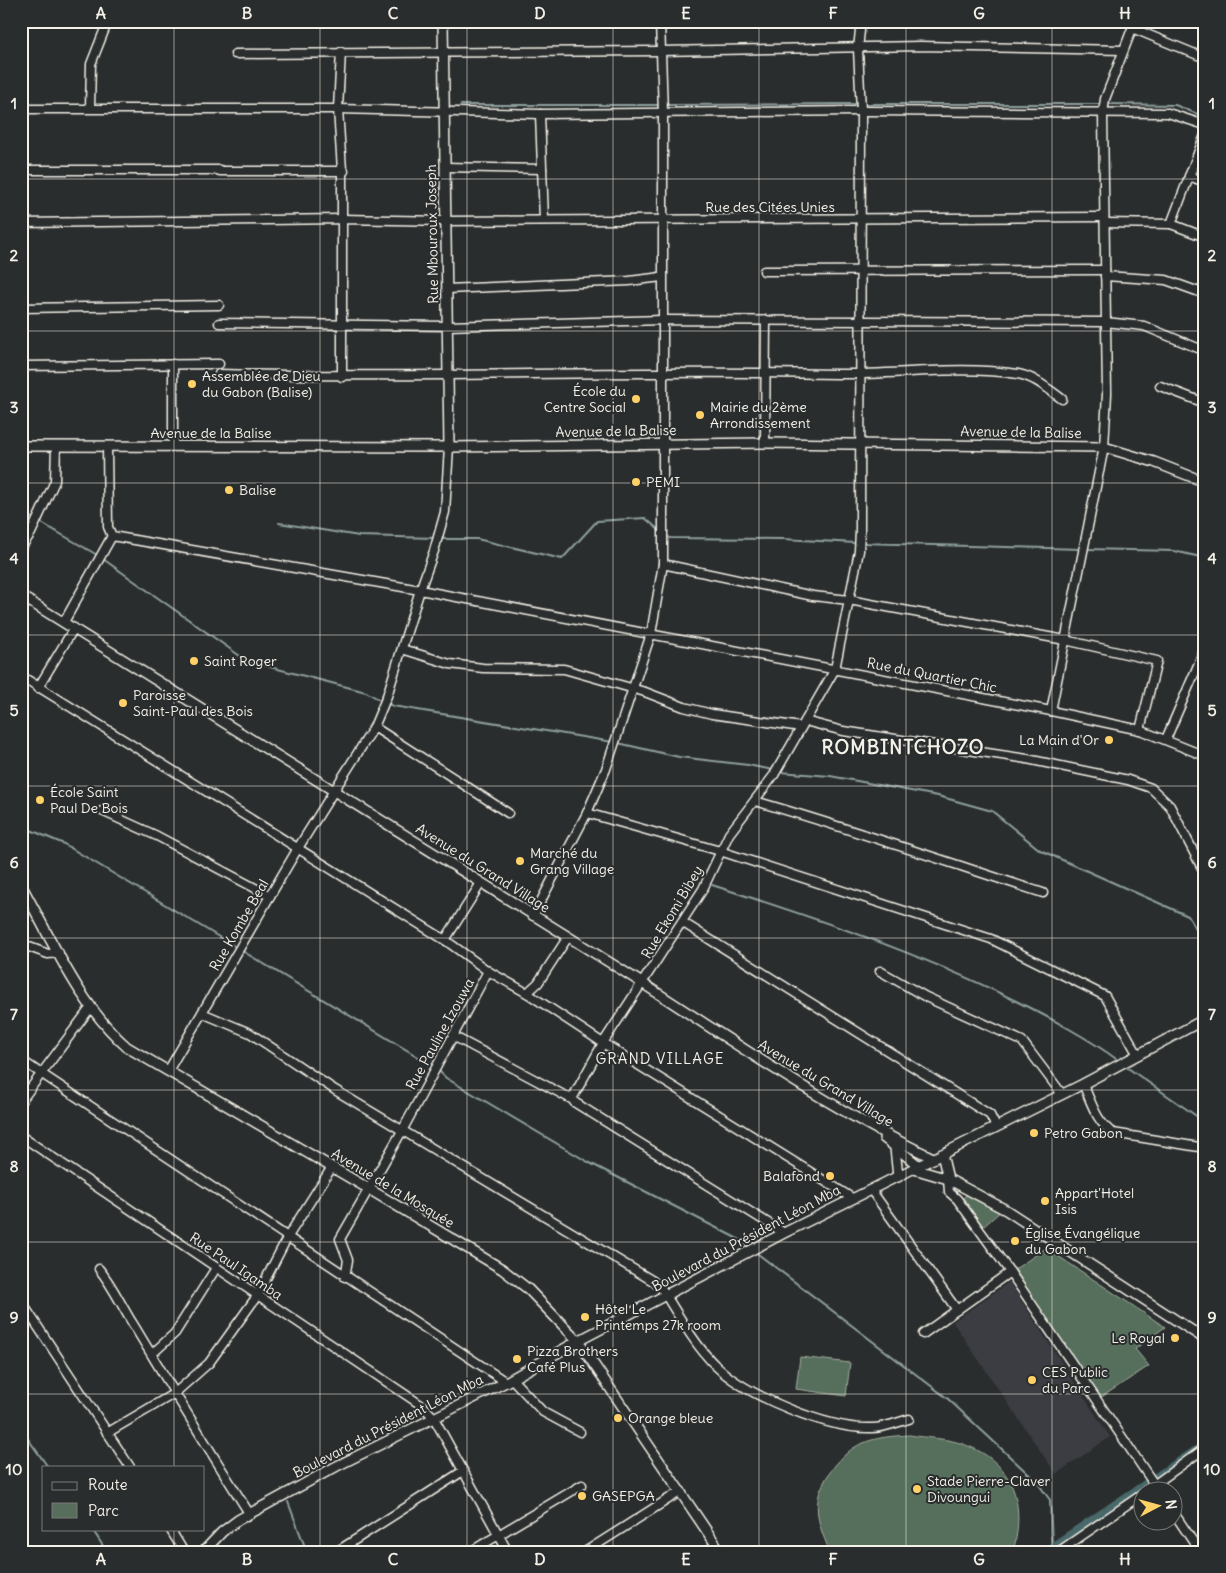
<svg xmlns="http://www.w3.org/2000/svg" width="1226" height="1573" font-family="Delius,sans-serif">
<style>
.built{fill:#3a3e43}
.green{fill:#566e5b;stroke:#a5b0a2}
.lines{fill:none;stroke-linecap:round;stroke-linejoin:round}
.stream{stroke:#8e9f9d;stroke-width:2}
.canal{stroke:#4a686b;stroke-width:8}
.minor-casing{stroke:#f4f1e8;stroke-width:11}
.tertiary-casing{stroke:#f4f1e8;stroke-width:12}
.minor{stroke:#2a2d2e;stroke-width:8}
.tertiary{stroke:#2a2d2e;stroke-width:9}
.grid{fill:none;stroke:#f4f1e8;stroke-width:1;stroke-opacity:0.55}
.poi-dot{fill:#ffd166;stroke:#2a2d2e;stroke-width:2}
.labels{text-anchor:middle;stroke-width:4;stroke-linejoin:round;paint-order:stroke}
.street-label{font-size:14px;fill:#f4f1e8;stroke:#2a2d2e}
.poi-label{font-size:14px;fill:#f4f1e8;stroke:#2a2d2e;text-anchor:start}
.neighbourhood-label{font-size:15px;letter-spacing:1px;fill:#f4f1e8;stroke:#2a2d2e}
.district-label{font-size:19px;font-weight:bold;letter-spacing:1px;fill:#f4f1e8;stroke:#2a2d2e}
.neatline{fill:none;stroke:#f4f1e8;stroke-width:2}
.grid-label{font-size:16px;text-anchor:middle;font-weight:bold;fill:#f4f1e8}
</style>
<rect width="100%" height="100%" fill="#2a2d2e"/>
<filter id="ink" filterUnits="userSpaceOnUse"><feTurbulence type="fractalNoise" baseFrequency=".02" numOctaves="2"/><feDisplacementMap in="SourceGraphic" scale="10" xChannelSelector="R" yChannelSelector="G"/><feConvolveMatrix kernelMatrix="1 2 1 2 8 2 1 2 1" color-interpolation-filters="sRGB"/></filter>
<g filter="url(#ink)">
<polygon class="built" points="1009,1282 1110,1437 1056,1474 953,1322"/>
<g class="green">
<polygon points="971,1191 1002,1210 983,1227 963,1198"/>
<polygon points="1046,1248 1165,1327 1135,1349 1149,1366 1097,1400 1015,1269"/>
<polygon points="800,1357 850,1363 846,1396 796,1389"/>
<path d="M 910,1435 C 926,1438 946,1438 963,1444 C 1014,1462 1026,1503 1013,1552 L 830,1552 C 823,1536 815,1517 818,1500 C 820,1481 843,1451 861,1444 C 876,1437 893,1436 910,1435 Z"/>
</g>
<g class="lines">
<g class="stream">
<polyline points="863,104 1101,104"/>
<polyline points="1108,104 1175,105 1205,117"/>
<polyline points="461,105 661,105"/>
<polyline points="665,105 858,104"/>
<polyline points="21,511 34,519"/>
<polyline points="38,521 99,556"/>
<polyline points="279,523 359,536 435,538"/>
<polyline points="665,534 670,538 783,539 856,543"/>
<polyline points="440,539 477,539 562,559 597,521 645,518 659,530"/>
<polyline points="861,543 1081,549"/>
<polyline points="1086,549 1174,551 1205,558"/>
<polyline points="103,559 247,661 366,692 382,701"/>
<polyline points="386,703 393,706 613,742"/>
<polyline points="618,743 679,757 748,765 773,770"/>
<polyline points="780,772 830,776 938,796 992,811 1040,850 1188,916 1205,943"/>
<polyline points="21,826 64,844 234,946"/>
<path d="M 712,885 C 815,918 917,952 1014,1000 C 1050,1018 1087,1037 1119,1061"/>
<polyline points="244,952 435,1067"/>
<polyline points="1125,1066 1205,1122"/>
<polyline points="438,1070 446,1078 588,1162 740,1240 750,1248"/>
<polyline points="754,1251 947,1398 1037,1482 1050,1500 1052,1546"/>
<polyline points="21,1429 48,1467"/>
<polyline points="288,1502 307,1552"/>
<polyline points="92,1529 107,1552"/>
</g>
<polyline class="canal" points="1044,1552 1205,1444"/>
<defs>
<g id="minor">
<polyline points="1132,28 1205,58"/>
<polyline points="341,52 338,109 342,170 342,377"/>
<polyline points="235,54 660,51 920,46 1123,50"/>
<polyline points="90,108 91,64 108,21"/>
<polyline points="21,109 338,109 540,114 861,111 1168,113 1205,125"/>
<polyline points="540,114 544,220"/>
<polyline points="445,167 542,169"/>
<polyline points="21,170 220,170"/>
<polyline points="220,171 344,171"/>
<polyline points="1189,176 1205,182"/>
<polyline points="21,223 342,219 445,221 1104,217"/>
<polyline points="1105,223 1171,224 1205,237"/>
<polyline points="1171,224 1205,135"/>
<polyline points="764,271 1105,270"/>
<polyline points="1105,276 1166,280 1205,294"/>
<polyline points="447,289 629,281 662,277"/>
<polyline points="21,308 219,305"/>
<polyline points="219,323 447,326 663,320 1105,322 1144,326 1205,351"/>
<polyline points="173,364 173,446"/>
<polyline points="21,366 219,364"/>
<path d="M 219,374 C 425,379 632,369 838,374 C 898,375 959,365 1018,374 C 1035,377 1048,389 1062,399"/>
<polyline points="1160,386 1205,403"/>
<polyline points="765,443 766,320"/>
<polyline points="107,446 108,527 112,536 420,590 1051,711 1140,730 1205,756"/>
<polyline points="21,548 31,533 55,481 56,446"/>
<polyline points="663,564 813,596 849,600 1065,640 1157,661 1140,730"/>
<polyline points="64,622 112,536"/>
<polyline points="402,649 450,664 483,668 564,669 645,692 684,707 712,714 801,727"/>
<polyline points="21,676 445,940 488,971 527,993 603,1043 852,1198"/>
<polyline points="38,688 74,628"/>
<polyline points="1051,711 1104,447 1107,394 1103,114 1105,99 1135,21"/>
<polyline points="805,721 843,731 1027,759 1128,780 1151,788 1170,806 1205,874"/>
<polyline points="374,727 508,813"/>
<polyline points="1166,739 1205,649"/>
<path d="M 755,801 C 852,829 947,862 1043,893"/>
<polyline points="102,811 157,836 270,896"/>
<polyline points="587,813 720,851 991,939 1105,996 1138,1055"/>
<polyline points="533,916 587,813 606,769 651,634 663,564 663,113 660,21"/>
<polyline points="682,922 990,1115 996,1127"/>
<polyline points="445,940 481,883"/>
<polyline points="21,944 48,954 59,953"/>
<polyline points="880,971 926,997 1022,1041 1062,1094"/>
<polyline points="527,993 538,983 568,937"/>
<path d="M 202,1013 L 250,1033 L 335,1090 L 653,1281 L 662,1289 C 677,1313 696,1347 716,1366 C 747,1396 829,1430 872,1428 C 884,1428 898,1422 909,1419"/>
<polyline points="453,1036 573,1100"/>
<polyline points="21,1060 506,1382"/>
<polyline points="168,1071 298,848 374,727 387,696 420,590 434,551 445,512 449,447"/>
<path d="M 1083,1084 C 1091,1101 1096,1122 1113,1133 L 1205,1148"/>
<polyline points="21,1101 91,1007"/>
<polyline points="21,1136 424,1407 434,1418 508,1552"/>
<polyline points="948,1179 949,1192 957,1199 1010,1272 1158,1490"/>
<polyline points="871,1190 957,1310"/>
<polyline points="784,1233 574,1102 573,1097 603,1043 703,889 729,834 774,775 835,669 859,551 860,531 861,111 858,49 861,21"/>
<path d="M 99,1269 C 113,1286 121,1305 133,1324 C 171,1387 209,1450 249,1513"/>
<polyline points="345,1277 348,1260 340,1239 402,1131 488,971"/>
<polyline points="21,1301 130,1467"/>
<polyline points="923,1334 1010,1272"/>
<polyline points="152,1354 175,1333 216,1268"/>
<polyline points="512,1379 543,1412 580,1432"/>
<polyline points="107,1433 175,1393 209,1363 257,1296 287,1238 332,1167"/>
<polyline points="1147,1490 1205,1448"/>
<polyline points="1174,1513 1200,1552"/>
<polyline points="170,1529 184,1552"/>
<polyline points="336,1552 463,1471"/>
<polyline points="470,1552 582,1485"/>
<polyline points="585,1552 681,1491"/>
<polyline points="706,1552 716,1545"/>
<polyline points="1058,1552 1144,1493"/>
</g>
<g id="tertiary">
<polyline points="443,21 449,447"/>
<polyline points="21,446 449,447 765,443 1104,447 1154,462 1205,482"/>
<path d="M 21,596 C 221,719 420,845 620,969 C 723,1034 823,1106 933,1158"/>
<path d="M 21,885 C 52,940 79,1005 127,1047 L 369,1189 L 502,1269 L 528,1289 L 578,1341 L 721,1552"/>
<polyline points="884,1138 919,1166"/>
<polyline points="895,1148 898,1177"/>
<polyline points="942,1154 948,1179"/>
<polyline points="914,1169 948,1179 1006,1210 1205,1339"/>
<polyline points="203,1552 222,1532 238,1520 337,1466 506,1382 578,1341 784,1233 1083,1084 1205,1019"/>
</g>
</defs>
<use href="#minor" class="minor-casing"/>
<use href="#tertiary" class="tertiary-casing"/>
<use href="#minor" class="minor"/>
<use href="#tertiary" class="tertiary"/>
</g>
</g>
<path class="grid" d="M 174,21 L 174,1467M 320,21 L 320,1552M 467,21 L 467,1552M 613,21 L 613,1552M 759,21 L 759,1552M 906,21 L 906,1552M 1052,21 L 1052,1552M 21,179 L 1205,179M 21,331 L 1205,331M 21,483 L 1205,483M 21,635 L 1205,635M 21,786 L 1205,786M 21,938 L 1205,938M 21,1090 L 1205,1090M 21,1242 L 1205,1242M 21,1394 L 1205,1394M 174,1529 L 174,1552"/>
<g class="poi-dot">
<circle cx="192" cy="384" r="5"/>
<circle cx="636" cy="399" r="5"/>
<circle cx="700" cy="415" r="5"/>
<circle cx="636" cy="482" r="5"/>
<circle cx="229" cy="490" r="5"/>
<circle cx="194" cy="661" r="5"/>
<circle cx="123" cy="703" r="5"/>
<circle cx="1109" cy="740" r="5"/>
<circle cx="40" cy="800" r="5"/>
<circle cx="520" cy="861" r="5"/>
<circle cx="1034" cy="1133" r="5"/>
<circle cx="830" cy="1176" r="5"/>
<circle cx="1045" cy="1201" r="5"/>
<circle cx="1015" cy="1241" r="5"/>
<circle cx="585" cy="1317" r="5"/>
<circle cx="1175" cy="1338" r="5"/>
<circle cx="517" cy="1359" r="5"/>
<circle cx="1032" cy="1380" r="5"/>
<circle cx="618" cy="1418" r="5"/>
<circle cx="917" cy="1489" r="5"/>
<circle cx="582" cy="1496" r="5"/>
</g>
<g class="labels">
<g class="street-label">
<text x="770" y="212">Rue des Citées Unies</text>
<text transform="translate(432 234) rotate(-91)" y="5">Rue Mbouroux Joseph</text>
<text transform="translate(616 431) rotate(-1)" y="5">Avenue de la Balise</text>
<text transform="translate(1021 432) rotate(1)" y="5">Avenue de la Balise</text>
<text x="211" y="438">Avenue de la Balise</text>
<text transform="translate(932 675) rotate(11)" y="5">Rue du Quartier Chic</text>
<text transform="translate(483 868) rotate(32)" y="5">Avenue du Grand Village</text>
<text transform="translate(672 912) rotate(-59)" y="5">Rue Ekomi Bibey</text>
<text transform="translate(239 925) rotate(-60)" y="5">Rue Kombe Beal</text>
<text transform="translate(440 1034) rotate(-61)" y="5">Rue Pauline Izouwa</text>
<text transform="translate(826 1083) rotate(31)" y="5">Avenue du Grand Village</text>
<text transform="translate(393 1188) rotate(31)" y="5">Avenue de la Mosquée</text>
<text transform="translate(746 1238) rotate(-28)" y="5">Boulevard du Président Léon Mba</text>
<text transform="translate(236 1266) rotate(34)" y="5">Rue Paul Igamba</text>
<text transform="translate(388 1426) rotate(-27)" y="5">Boulevard du Président Léon Mba</text>
</g>
<g class="poi-label">
<text x="202" y="381">Assemblée de Dieu<tspan x="202" dy="16">du Gabon (Balise)</tspan></text>
<text x="626" y="396" text-anchor="end">École du<tspan x="626" dy="16">Centre Social</tspan></text>
<text x="710" y="412">Mairie du 2ème<tspan x="710" dy="16">Arrondissement</tspan></text>
<text x="646" y="487">PEMI</text>
<text x="239" y="495">Balise</text>
<text x="204" y="666">Saint Roger</text>
<text x="133" y="700">Paroisse<tspan x="133" dy="16">Saint-Paul des Bois</tspan></text>
<text x="1099" y="745" text-anchor="end">La Main d'Or</text>
<text x="50" y="797">École Saint<tspan x="50" dy="16">Paul De Bois</tspan></text>
<text x="530" y="858">Marché du<tspan x="530" dy="16">Grang Village</tspan></text>
<text x="1044" y="1138">Petro Gabon</text>
<text x="820" y="1181" text-anchor="end">Balafond</text>
<text x="1055" y="1198">Appart'Hotel<tspan x="1055" dy="16">Isis</tspan></text>
<text x="1025" y="1238">Église Évangélique<tspan x="1025" dy="16">du Gabon</tspan></text>
<text x="595" y="1314">Hôtel Le<tspan x="595" dy="16">Printemps 27k room</tspan></text>
<text x="1165" y="1343" text-anchor="end">Le Royal</text>
<text x="527" y="1356">Pizza Brothers<tspan x="527" dy="16">Café Plus</tspan></text>
<text x="1042" y="1377">CES Public<tspan x="1042" dy="16">du Parc</tspan></text>
<text x="628" y="1423">Orange bleue</text>
<text x="927" y="1486">Stade Pierre-Claver<tspan x="927" dy="16">Divoungui</tspan></text>
<text x="592" y="1501">GASEPGA</text>
</g>
<g class="neighbourhood-label">
<text x="660" y="1064">GRAND VILLAGE</text>
</g>
<g class="district-label">
<text x="903" y="754">ROMBINTCHOZO</text>
</g>
</g>
<rect width="1226" height="1573" fill="none" stroke="#2a2d2e" stroke-width="55"/>
<rect x="42" y="1466" width="162" height="65" fill="#2a2d2e" stroke="#7b7b78"/>
<rect x="52" y="1482" width="25" height="8" fill="#2a2d2e" stroke="#7b7b78"/>
<text x="88" y="1490" font-size="15" fill="#f4f1e8">Route</text>
<rect x="52" y="1503" width="25" height="15" fill="#566e5b" stroke="#7b7b78"/>
<text x="88" y="1516" font-size="15" fill="#f4f1e8">Parc</text>
<g transform="translate(1158 1506) rotate(84)"><circle r="24" fill="#2a2d2e" stroke="#7b7b78"/>
<path d="M0-4L9 19L0 12L-9 19Z" fill="#ffd166"/>
<text y="-8" font-size="14" font-weight="bold" text-anchor="middle" fill="#f4f1e8">N</text>
</g>
<rect x="28" y="28" width="1170" height="1518" class="neatline"/>
<g class="grid-label">
<text x="101" y="19">A</text>
<text x="247" y="19">B</text>
<text x="393" y="19">C</text>
<text x="540" y="19">D</text>
<text x="686" y="19">E</text>
<text x="833" y="19">F</text>
<text x="979" y="19">G</text>
<text x="1125" y="19">H</text>
<text x="14" y="109">1</text>
<text x="1212" y="109">1</text>
<text x="14" y="261">2</text>
<text x="1212" y="261">2</text>
<text x="14" y="413">3</text>
<text x="1212" y="413">3</text>
<text x="14" y="564">4</text>
<text x="1212" y="564">4</text>
<text x="14" y="716">5</text>
<text x="1212" y="716">5</text>
<text x="14" y="868">6</text>
<text x="1212" y="868">6</text>
<text x="14" y="1020">7</text>
<text x="1212" y="1020">7</text>
<text x="14" y="1172">8</text>
<text x="1212" y="1172">8</text>
<text x="14" y="1323">9</text>
<text x="1212" y="1323">9</text>
<text x="14" y="1475">10</text>
<text x="1212" y="1475">10</text>
<text x="101" y="1565">A</text>
<text x="247" y="1565">B</text>
<text x="393" y="1565">C</text>
<text x="540" y="1565">D</text>
<text x="686" y="1565">E</text>
<text x="833" y="1565">F</text>
<text x="979" y="1565">G</text>
<text x="1125" y="1565">H</text>
</g>
</svg>
